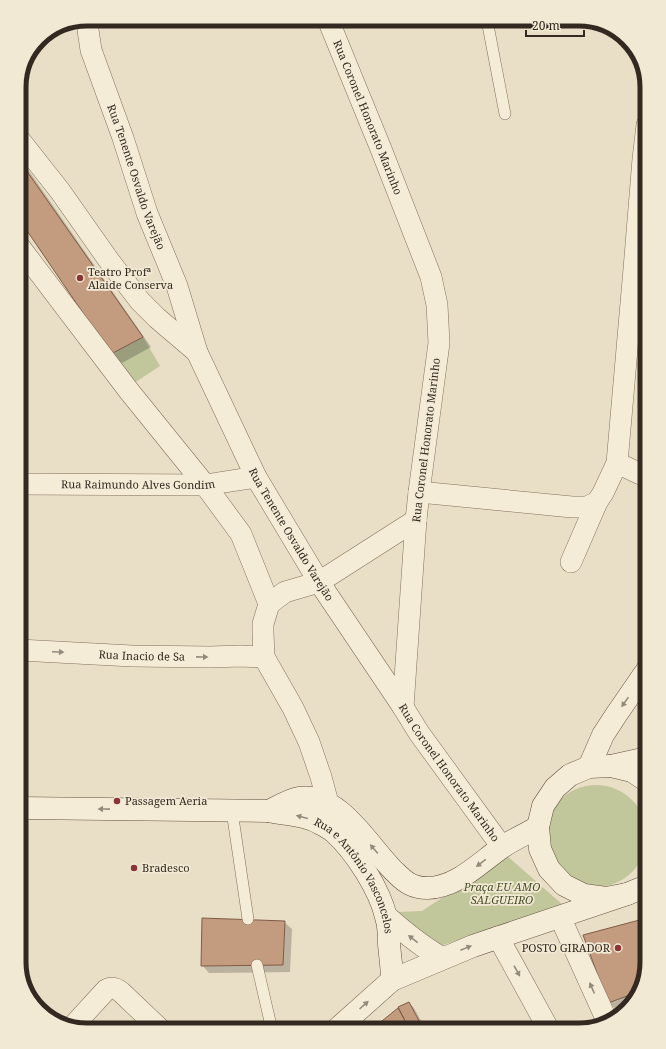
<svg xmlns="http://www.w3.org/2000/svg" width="666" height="1049" font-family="'Noto Serif',serif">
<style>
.green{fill:#c1c69b}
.shadow{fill:#0003}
.building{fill:#c39b7f;stroke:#7f5c46}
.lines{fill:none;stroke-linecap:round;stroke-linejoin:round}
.service-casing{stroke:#82715d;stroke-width:12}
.minor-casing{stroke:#82715d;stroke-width:22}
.secondary-casing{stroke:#645241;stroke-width:23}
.service{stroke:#f5ecd8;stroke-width:11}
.minor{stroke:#f5ecd8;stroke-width:21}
.secondary{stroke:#f5ecd8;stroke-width:22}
.oneway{fill:#948a7c}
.poi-dot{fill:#8b3435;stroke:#f2e9d4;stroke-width:1.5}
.labels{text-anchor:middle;stroke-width:3.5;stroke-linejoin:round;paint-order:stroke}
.street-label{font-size:11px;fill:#342920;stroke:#f2e9d4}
.poi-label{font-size:11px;fill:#342920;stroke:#f2e9d4;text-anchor:start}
.park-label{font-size:11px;font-style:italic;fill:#454e28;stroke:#f2e9d4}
.rim{fill:none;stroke:#342920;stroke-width:5}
</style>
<rect width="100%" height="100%" fill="#e9dec6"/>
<g class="green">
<polygon points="143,337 160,366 131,385 111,354"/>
<circle cx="596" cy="836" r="51"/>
<polygon points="506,855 563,905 440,946 378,902 400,912 422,911"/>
</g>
<g class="shadow">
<polygon points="19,158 22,161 151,347 122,363 112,354 19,217"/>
<polygon points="284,922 292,929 290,972 209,973 202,965"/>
<polygon points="647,962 636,999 623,1010 618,1012 609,1002"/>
<polygon points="409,1003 414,1008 426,1030 382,1030 379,1025 400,1008"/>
</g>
<g class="building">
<polygon points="19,160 143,337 111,354 19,219"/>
<polygon points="647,436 647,458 640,455"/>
<polygon points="202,918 285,921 283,965 201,966"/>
<polygon points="647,918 647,962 638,992 608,1003 583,935"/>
<polygon points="409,1002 424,1030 410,1030 398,1007"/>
<polygon points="398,1008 410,1030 381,1030 377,1025"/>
</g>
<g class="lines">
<defs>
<g id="service">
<polyline points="487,20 505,114"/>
<polyline points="232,811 248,919"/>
<polyline points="257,965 272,1030"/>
</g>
<g id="minor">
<path id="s1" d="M 329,22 L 381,149 L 431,277 L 437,305 L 439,343 L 419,492 L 416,520 L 403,707"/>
<path id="s2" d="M 88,24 L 88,30 L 91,50 L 123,138 L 147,213 L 177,286 L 197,352 L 256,477 L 319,582 L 403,707 L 419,733 L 502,847"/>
<polyline points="19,139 60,191 110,262 140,301 157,318 197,352"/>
<polyline points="19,246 129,391 205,485 241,534 269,604"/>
<polyline points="617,463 647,477"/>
<path id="s3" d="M 19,484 L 205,485 L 256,477"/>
<polyline points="419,492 572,507 587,507 597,502 603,493 617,463 634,269 643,159 647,125"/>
<polyline points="571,562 597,502"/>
<path id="s4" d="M 19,650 L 132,656 L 210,657 L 241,656 L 264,657"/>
<polyline points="328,803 321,777 309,742 293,708 264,657 263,633 263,624 269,604 285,592 319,582 416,520"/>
<polyline points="560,917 608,1023"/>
<polyline points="498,937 549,1030"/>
<path d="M 73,1026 L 106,990 C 112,986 116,988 121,992 L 161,1030"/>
</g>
<g id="secondary">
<polyline points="611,766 647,758"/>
<polyline points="589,767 603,735 616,715 647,670"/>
<path id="s5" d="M 19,808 L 269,811 C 285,815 304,814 319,823 C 324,825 330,829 334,832 C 355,851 380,890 386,917 C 389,926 389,935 389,944 C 390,956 392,968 392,980"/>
<path d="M 269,811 C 279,806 288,800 299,798 C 341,792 370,849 396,873 C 406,883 413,888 428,888 C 457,887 478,864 501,848 C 512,840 526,834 538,827"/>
<polyline points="647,886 627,894 606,898 584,895 564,885 549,869 540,849 538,827 543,806 555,788 570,775 589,767 611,766 632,771 647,781"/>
<path d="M 387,917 C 404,932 422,947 442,958"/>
<polyline points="336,1030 392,980 473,946 627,894"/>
</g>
</defs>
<use href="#service" class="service-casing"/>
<use href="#minor" class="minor-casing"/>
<use href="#secondary" class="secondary-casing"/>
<use href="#service" class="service"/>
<use href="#minor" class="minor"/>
<use href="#secondary" class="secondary"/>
</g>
<defs><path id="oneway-solid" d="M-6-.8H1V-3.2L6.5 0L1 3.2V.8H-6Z"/></defs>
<g class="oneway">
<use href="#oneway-solid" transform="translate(58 652) rotate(3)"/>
<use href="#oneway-solid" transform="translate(202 657) rotate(1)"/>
<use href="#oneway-solid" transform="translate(625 702) rotate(125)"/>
<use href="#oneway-solid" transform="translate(104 809) rotate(-179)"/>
<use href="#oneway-solid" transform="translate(302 817) rotate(-165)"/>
<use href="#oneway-solid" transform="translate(374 849) rotate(-130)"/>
<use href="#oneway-solid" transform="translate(481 863) rotate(143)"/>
<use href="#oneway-solid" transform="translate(413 939) rotate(-142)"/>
<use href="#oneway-solid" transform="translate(466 948) rotate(-22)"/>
<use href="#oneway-solid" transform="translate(517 971) rotate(61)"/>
<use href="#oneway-solid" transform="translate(592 988) rotate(-114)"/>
<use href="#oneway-solid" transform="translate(364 1005) rotate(-42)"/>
</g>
<g class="poi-dot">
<circle cx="80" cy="278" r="4"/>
<circle cx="117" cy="801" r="4"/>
<circle cx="134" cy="868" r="4"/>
<circle cx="618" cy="948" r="4"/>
</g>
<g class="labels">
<g class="street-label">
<text dy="4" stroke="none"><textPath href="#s1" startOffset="103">Rua Coronel Honorato Marinho</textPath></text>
<text dy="4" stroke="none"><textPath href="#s2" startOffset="161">Rua Tenente Osvaldo Varejão</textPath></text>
<text transform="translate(426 440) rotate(-83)" y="4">Rua Coronel Honorato Marinho</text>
<text dy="4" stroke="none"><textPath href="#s3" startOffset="119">Rua Raimundo Alves Gondim</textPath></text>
<text dy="4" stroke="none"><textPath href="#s2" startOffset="552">Rua Tenente Osvaldo Varejão</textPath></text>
<text dy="4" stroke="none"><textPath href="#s4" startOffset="123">Rua Inacio de Sa</textPath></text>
<text dy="4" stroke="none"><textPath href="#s2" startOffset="838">Rua Coronel Honorato Marinho</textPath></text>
<text dy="4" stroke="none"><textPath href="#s5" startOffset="367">Rua e Antônio Vasconcelos</textPath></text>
</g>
<g class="poi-label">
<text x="88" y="276">Teatro Profª<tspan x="88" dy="13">Alaide Conserva</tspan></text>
<text x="125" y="805">Passagem Aeria</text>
<text x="142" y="872">Bradesco</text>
<text x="610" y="952" text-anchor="end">POSTO GIRADOR</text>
</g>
<g class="park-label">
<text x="502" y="891">Praça EU AMO<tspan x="502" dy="13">SALGUEIRO</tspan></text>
</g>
</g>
<path d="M0 0H666V1049H0ZM87 26H579A61 61 0 0 1 640 87V962A61 61 0 0 1 579 1023H87A61 61 0 0 1 26 962V87A61 61 0 0 1 87 26Z" fill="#f2e9d4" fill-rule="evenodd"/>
<path class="rim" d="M87 26H579A61 61 0 0 1 640 87V962A61 61 0 0 1 579 1023H87A61 61 0 0 1 26 962V87A61 61 0 0 1 87 26Z"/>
<path d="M526 30v6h58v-6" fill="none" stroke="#342920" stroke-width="2"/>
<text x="532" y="30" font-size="12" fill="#342920" stroke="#f2e9d4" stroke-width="3" paint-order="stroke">20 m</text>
</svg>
